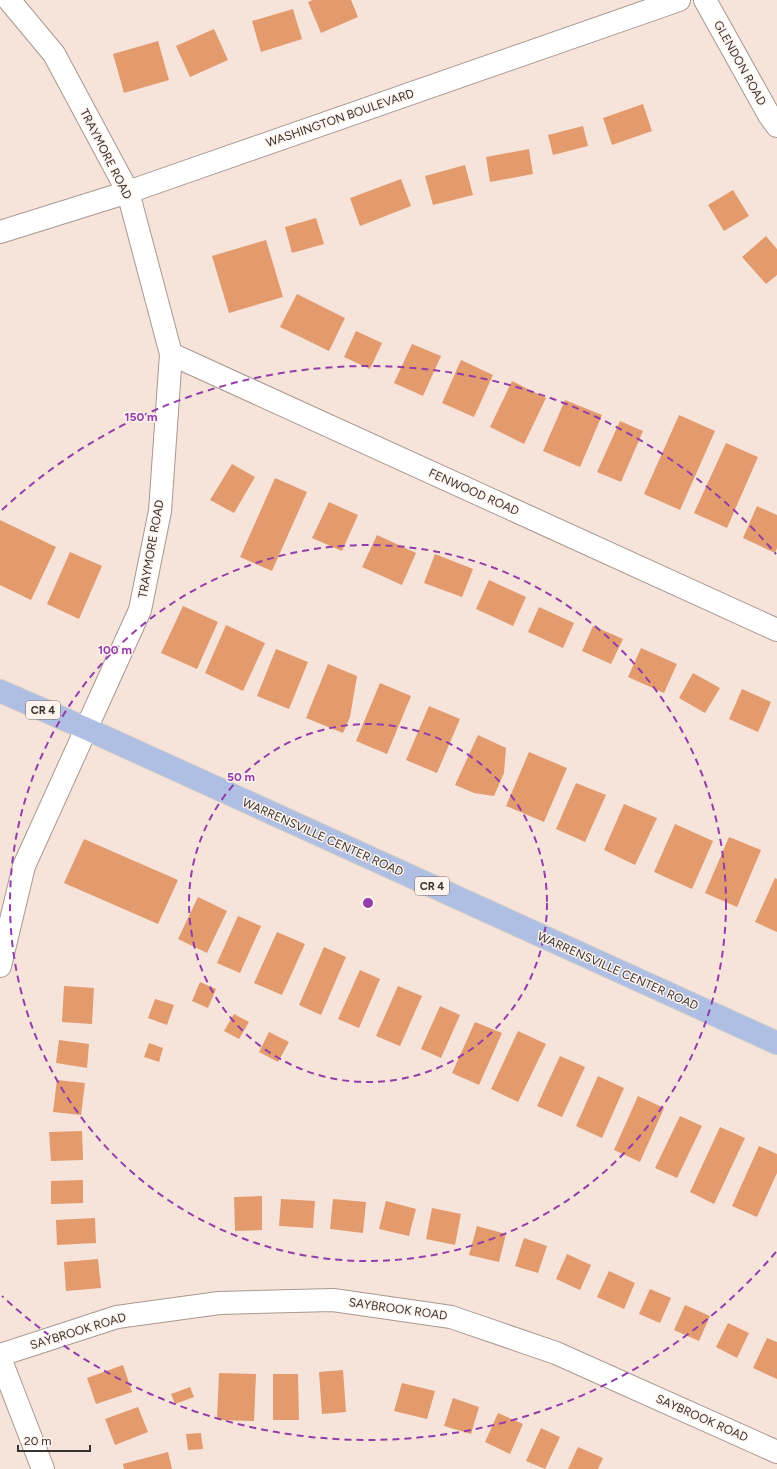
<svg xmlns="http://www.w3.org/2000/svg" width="777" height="1469" font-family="Figtree,sans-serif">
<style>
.building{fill:#e39a6d}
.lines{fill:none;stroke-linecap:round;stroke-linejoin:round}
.minor-casing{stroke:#a8988f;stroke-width:24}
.primary-casing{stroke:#cccac9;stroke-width:24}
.minor{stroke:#fff;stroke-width:22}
.primary{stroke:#afbfe4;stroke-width:22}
.ring{fill:none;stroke:#933daa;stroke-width:2;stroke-dasharray:7 5}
.labels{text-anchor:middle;stroke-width:3;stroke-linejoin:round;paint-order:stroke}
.shield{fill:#fef3ed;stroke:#746d68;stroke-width:1}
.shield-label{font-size:11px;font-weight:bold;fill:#39332f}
.street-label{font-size:12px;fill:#39332f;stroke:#fef3ed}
.centre{fill:#933daa;stroke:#fef3ed;stroke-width:2}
.ring-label{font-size:12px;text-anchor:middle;font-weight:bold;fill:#933daa;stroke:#fef3ed;stroke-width:3;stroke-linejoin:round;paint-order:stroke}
</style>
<rect width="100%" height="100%" fill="#f6e4db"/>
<g class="building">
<polygon points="313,0 351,0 358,17 321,33 308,2"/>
<polygon points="293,9 302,39 261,52 252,21"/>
<polygon points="214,29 228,60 190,77 176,46"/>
<polygon points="158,41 169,80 124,93 113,54"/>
<polygon points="643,104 652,131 612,145 603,118"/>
<polygon points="583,126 588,146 553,155 548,135"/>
<polygon points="529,149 533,174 490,182 486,157"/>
<polygon points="465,165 473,195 433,205 425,176"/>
<polygon points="401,179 411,206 360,226 350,198"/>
<polygon points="733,190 749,216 724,231 708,205"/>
<polygon points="316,218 324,244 292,253 285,227"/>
<polygon points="766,236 777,249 777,275 766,284 742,257"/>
<polygon points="266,240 283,297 229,313 212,256"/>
<polygon points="297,294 345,318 329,351 280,327"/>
<polygon points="356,331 382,343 370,369 344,357"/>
<polygon points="412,344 441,356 423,396 394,383"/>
<polygon points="461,360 493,375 474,417 442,403"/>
<polygon points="512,381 546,398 524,444 490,427"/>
<polygon points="565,400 602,415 580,467 543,451"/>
<polygon points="679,415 715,431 680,510 644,494"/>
<polygon points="620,421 643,431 621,482 597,472"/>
<polygon points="726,443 758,457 727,528 694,513"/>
<polygon points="232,464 255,477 234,513 210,500"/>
<polygon points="275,478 307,492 272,571 240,557"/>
<polygon points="329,502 358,515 342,551 312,538"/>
<polygon points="757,506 777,515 777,548 775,553 743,538"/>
<polygon points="0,520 56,547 31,600 0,585"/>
<polygon points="377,535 416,553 402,585 362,567"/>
<polygon points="70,552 102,566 79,619 47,604"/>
<polygon points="435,554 473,569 462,597 424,583"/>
<polygon points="489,580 526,597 513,626 476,609"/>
<polygon points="183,606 218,622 197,669 161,653"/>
<polygon points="539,607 574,623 563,648 528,632"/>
<polygon points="226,625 265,643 243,691 205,673"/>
<polygon points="593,626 623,639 611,664 582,651"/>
<polygon points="641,648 677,664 664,693 628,677"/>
<polygon points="276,649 308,662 289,709 257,696"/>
<polygon points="328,664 357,676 350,717 343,733 306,718"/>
<polygon points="693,673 720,688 705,713 679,698"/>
<polygon points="380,683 411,696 387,754 356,741"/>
<polygon points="742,689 771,702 758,732 729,719"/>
<polygon points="429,706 460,719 437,773 406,760"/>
<polygon points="478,735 506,748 504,773 494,796 474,793 455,785"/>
<polygon points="529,752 567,768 544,822 506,806"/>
<polygon points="576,783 606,795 585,842 556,829"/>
<polygon points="624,804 657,818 635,865 604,850"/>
<polygon points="675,824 713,841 692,889 654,872"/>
<polygon points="729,837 761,850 737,907 705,893"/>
<polygon points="84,839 178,880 158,924 64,883"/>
<polygon points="775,878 777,879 777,932 755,922"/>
<polygon points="198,897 227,911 207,953 178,939"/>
<polygon points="238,916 261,926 240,973 217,963"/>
<polygon points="277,932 305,944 282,995 254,983"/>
<polygon points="324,947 346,957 321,1015 299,1005"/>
<polygon points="360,970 380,979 359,1028 338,1019"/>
<polygon points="200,982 216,989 208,1008 192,1001"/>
<polygon points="64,986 94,988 92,1024 62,1022"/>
<polygon points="398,986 422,996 400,1046 376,1036"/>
<polygon points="155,999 174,1005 167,1025 148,1018"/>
<polygon points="440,1006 460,1015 441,1058 421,1049"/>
<polygon points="234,1014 249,1022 239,1039 224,1031"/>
<polygon points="475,1022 502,1033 479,1085 452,1073"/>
<polygon points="518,1031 546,1044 518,1102 491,1089"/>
<polygon points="269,1032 289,1042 278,1062 259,1052"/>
<polygon points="59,1040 89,1044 87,1068 56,1063"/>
<polygon points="149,1043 163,1048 159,1062 144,1057"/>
<polygon points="560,1056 585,1067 562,1117 537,1106"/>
<polygon points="598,1076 624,1088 602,1138 576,1126"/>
<polygon points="57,1080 85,1083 81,1115 53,1112"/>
<polygon points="638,1096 664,1108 640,1162 614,1150"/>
<polygon points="680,1116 702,1126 677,1178 655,1168"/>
<polygon points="720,1127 745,1138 714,1204 690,1192"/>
<polygon points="82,1131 83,1160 51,1161 49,1132"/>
<polygon points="759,1146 777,1154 777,1173 757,1217 732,1206"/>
<polygon points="83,1180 83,1203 51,1204 51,1181"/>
<polygon points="262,1196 262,1230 235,1231 234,1197"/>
<polygon points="281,1199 315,1201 313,1228 279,1226"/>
<polygon points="333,1199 366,1202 363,1233 330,1229"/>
<polygon points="386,1201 416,1209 409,1236 379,1229"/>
<polygon points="432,1208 461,1214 455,1245 426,1239"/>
<polygon points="95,1218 96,1243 57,1245 56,1220"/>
<polygon points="477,1226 506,1234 499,1262 469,1255"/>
<polygon points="524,1238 547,1246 538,1273 515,1266"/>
<polygon points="567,1254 591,1265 580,1290 556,1279"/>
<polygon points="98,1259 101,1288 66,1291 64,1262"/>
<polygon points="609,1271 635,1283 624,1309 597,1297"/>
<polygon points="650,1289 671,1298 660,1323 639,1314"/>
<polygon points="685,1305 710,1316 699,1341 674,1330"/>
<polygon points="728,1323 749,1333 737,1358 716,1347"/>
<polygon points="767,1338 777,1342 777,1379 753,1368"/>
<polygon points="123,1365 132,1392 96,1404 87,1378"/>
<polygon points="343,1370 346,1412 322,1414 319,1372"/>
<polygon points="219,1373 256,1374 254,1421 217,1420"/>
<polygon points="273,1374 298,1374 299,1420 273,1420"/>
<polygon points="402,1383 435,1391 427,1419 394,1411"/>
<polygon points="190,1387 194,1397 175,1404 171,1394"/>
<polygon points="453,1398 479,1407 471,1434 444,1426"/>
<polygon points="138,1407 148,1432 115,1445 105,1419"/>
<polygon points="498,1413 523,1424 510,1454 485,1442"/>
<polygon points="541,1428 560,1437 545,1469 526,1461"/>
<polygon points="201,1433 203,1449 188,1450 186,1434"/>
<polygon points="578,1447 603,1458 598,1469 568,1469"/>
<polygon points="168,1452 172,1469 124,1469 123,1464"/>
</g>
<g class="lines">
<defs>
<g id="minor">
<polyline points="705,0 769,115 777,126"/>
<polyline points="0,232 128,192 679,0"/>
<polyline points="171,354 777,630"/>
<polyline points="0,966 24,866 140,610 160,511 171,354 128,192 54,54 9,0"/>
<polyline points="0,1355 117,1317 219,1303 333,1300 451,1317 556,1353 777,1452"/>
<polyline points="0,1358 43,1469"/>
</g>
<polyline id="primary" points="0,691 87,729 777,1043"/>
</defs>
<use href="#minor" class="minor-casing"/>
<use href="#primary" class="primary-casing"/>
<use href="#minor" class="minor"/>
<use href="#primary" class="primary"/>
</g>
<g class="ring">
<circle cx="368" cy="903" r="179"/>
<circle cx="368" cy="903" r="358"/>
<path d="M776 1252A537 537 0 0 1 2 1296M2 510A537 537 0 0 1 776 554"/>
</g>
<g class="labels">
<g class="shield">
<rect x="26" y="701" width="34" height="18" rx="3"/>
<rect x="415" y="877" width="34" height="18" rx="3"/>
</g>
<g class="shield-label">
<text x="43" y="714">CR 4</text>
<text x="432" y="890">CR 4</text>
</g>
<g class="street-label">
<text transform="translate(740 63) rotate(61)" y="4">GLENDON ROAD</text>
<text transform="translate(340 118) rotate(-19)" y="4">WASHINGTON BOULEVARD</text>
<text transform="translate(106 154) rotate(63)" y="4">TRAYMORE ROAD</text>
<text transform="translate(474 492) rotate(24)" y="4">FENWOOD ROAD</text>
<text transform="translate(151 549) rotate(-80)" y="4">TRAYMORE ROAD</text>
<text transform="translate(323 837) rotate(24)" y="4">WARRENSVILLE CENTER ROAD</text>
<text transform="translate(618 971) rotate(24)" y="4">WARRENSVILLE CENTER ROAD</text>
<text transform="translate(398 1309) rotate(8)" y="4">SAYBROOK ROAD</text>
<text transform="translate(78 1331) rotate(-17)" y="4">SAYBROOK ROAD</text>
<text transform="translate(702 1418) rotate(24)" y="4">SAYBROOK ROAD</text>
</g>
</g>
<circle cx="368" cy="903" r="6" class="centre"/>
<g class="ring-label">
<text x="141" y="421">150 m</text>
<text x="115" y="654">100 m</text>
<text x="241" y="781">50 m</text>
</g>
<path d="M18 1445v6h72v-6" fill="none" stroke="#39332f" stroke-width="2"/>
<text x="24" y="1445" font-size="12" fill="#39332f" stroke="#fef3ed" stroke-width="3" paint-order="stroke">20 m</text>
</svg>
